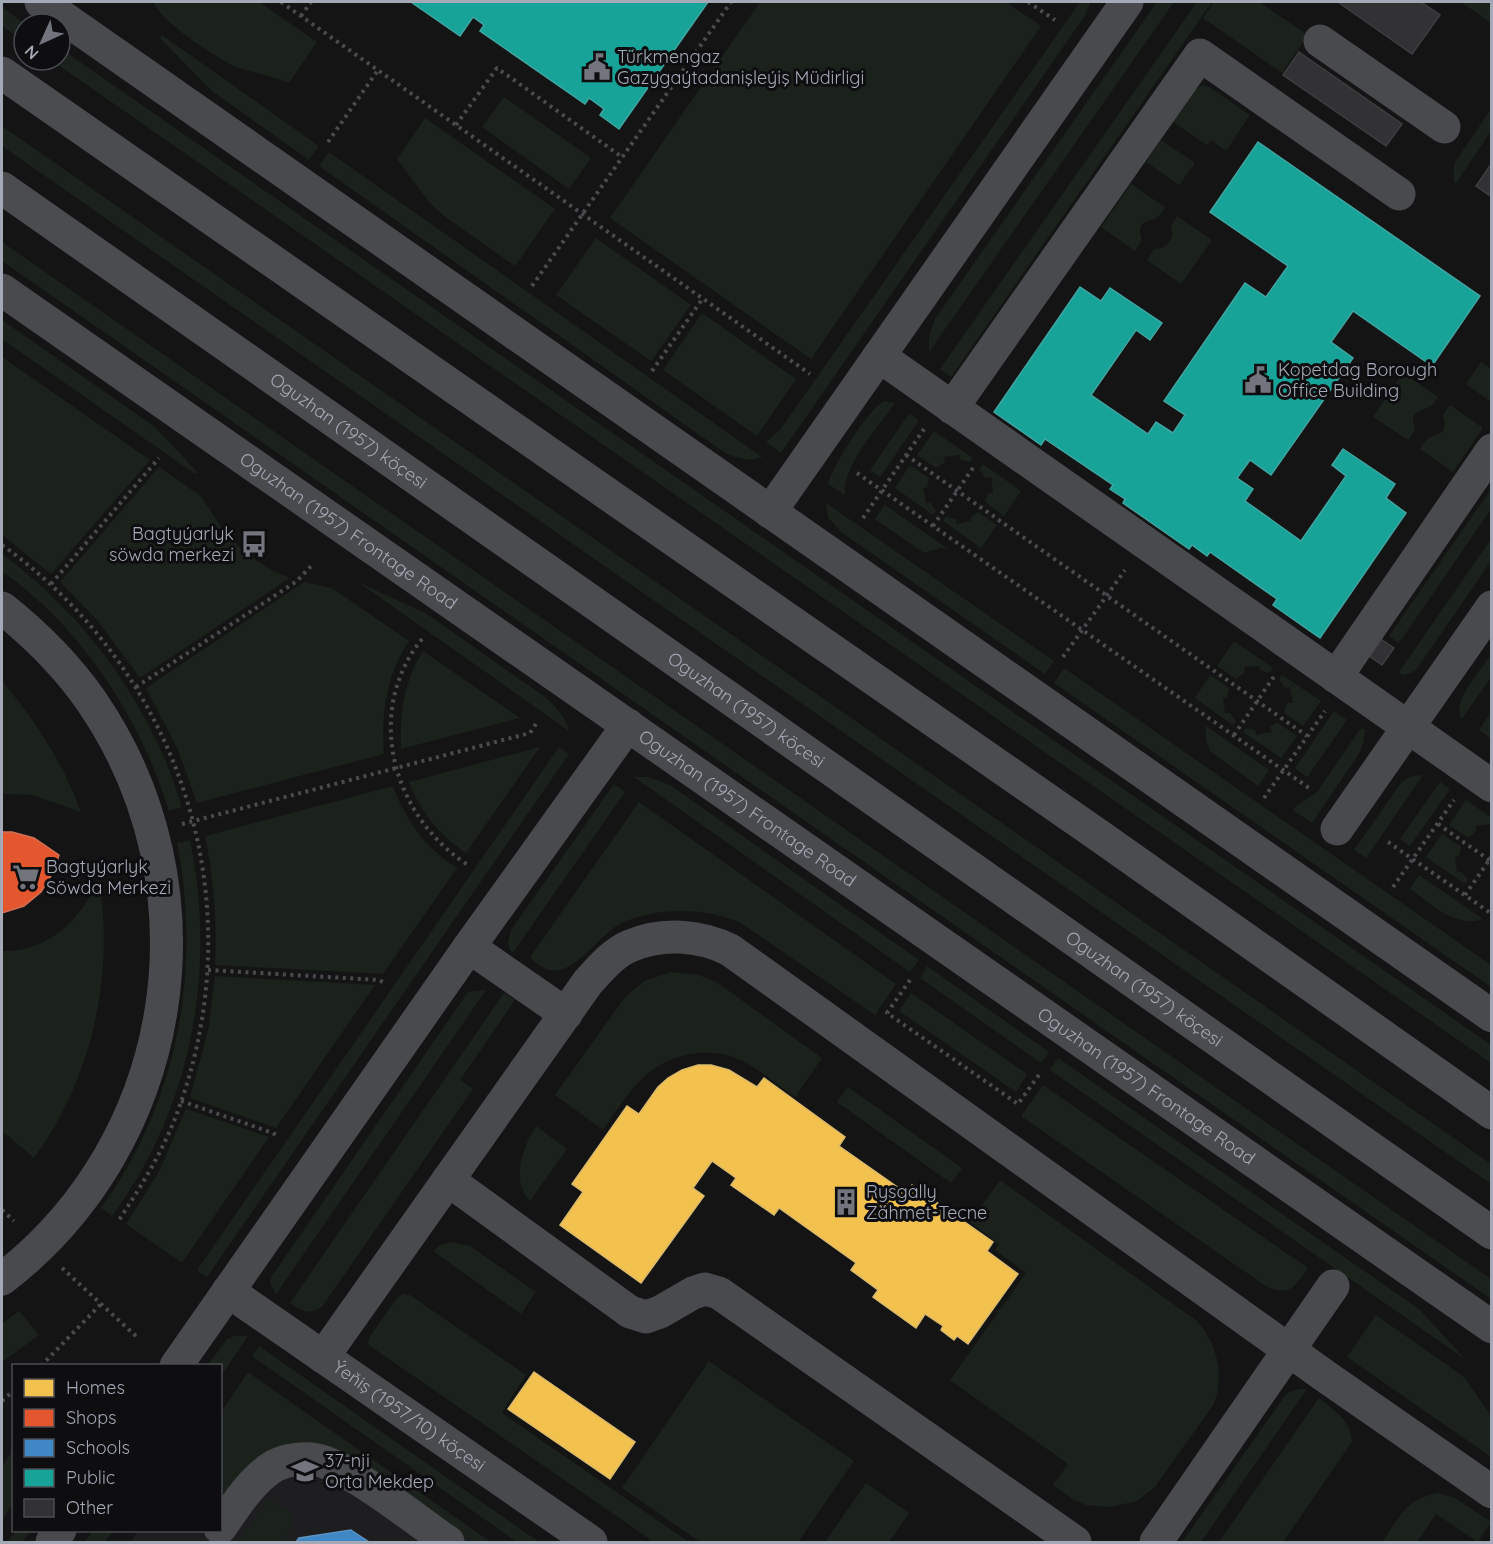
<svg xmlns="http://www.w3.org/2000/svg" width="1493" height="1544" font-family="Quicksand,sans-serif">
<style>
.built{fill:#1e1e20}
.green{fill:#1a221b}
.homes{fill:#f2c14e;stroke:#dbba6e;stroke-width:1.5}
.shops{fill:#e4572e;stroke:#d17057;stroke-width:1.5}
.schools{fill:#3f88c5;stroke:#5d92c1;stroke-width:1.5}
.public{fill:#17a398;stroke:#41a5a1;stroke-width:1.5}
.building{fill:#323234;stroke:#3d3e41;stroke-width:1.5}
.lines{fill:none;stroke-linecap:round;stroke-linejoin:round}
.path{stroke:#4a4b4f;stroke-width:4;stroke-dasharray:3 4.5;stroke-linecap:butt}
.minor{stroke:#484a4d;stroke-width:33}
.major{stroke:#4b4c4f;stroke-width:33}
.labels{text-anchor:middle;stroke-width:6;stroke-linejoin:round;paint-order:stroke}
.poi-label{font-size:18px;fill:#a4a9b7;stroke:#0e0e10;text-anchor:start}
.street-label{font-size:18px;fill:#a4a9b7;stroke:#0e0e10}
</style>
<rect width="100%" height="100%" fill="#141414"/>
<polygon class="built" points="248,1372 491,1542 130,1542 138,1531 220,1530 221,1412"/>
<g class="green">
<path d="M 154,2 L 259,2 L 317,42 L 289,83 C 272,76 255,73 239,68 C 220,61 158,20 154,2 Z"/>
<polygon points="760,2 1006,2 1041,26 811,359 610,218"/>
<polygon points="1080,2 1091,2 1084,17 781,453 766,442 780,430"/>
<polygon points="1157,2 1174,2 929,352 929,336 935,319"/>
<polygon points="1197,2 1212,2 951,377 940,369"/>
<polygon points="1214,2 1259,2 1308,35 1282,73 1203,18"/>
<polygon points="1461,2 1491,2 1491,23"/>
<polygon points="2,7 25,24 24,41 2,26"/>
<polygon points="162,35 319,146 309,160 212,91 160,38"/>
<polygon points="60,48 1491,1045 1491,1063 51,60 60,60"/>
<polygon points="1203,85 1211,88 1250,115 1226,151 1211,140 1207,145 1173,122 1196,89"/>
<polygon points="504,97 591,158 569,189 482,127"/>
<polygon points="1491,109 1491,131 1456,183 1454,182 1454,164"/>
<polygon points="425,118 555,209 515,266 444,216 429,202 397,159"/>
<polygon points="2,126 1491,1164 1491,1184 2,146"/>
<polygon points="1161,140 1195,163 1179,185 1146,162"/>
<path d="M 329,152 L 762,457 C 750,462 737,458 725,453 L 319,166 Z"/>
<path d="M 1131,184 L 1165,207 C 1163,210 1162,213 1159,216 C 1151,223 1135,218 1142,240 L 1135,251 L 1101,227 Z"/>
<path d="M 1177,216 L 1212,240 L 1181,284 L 1147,260 L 1154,249 C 1168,249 1175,239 1171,226 Z"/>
<polygon points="596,238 691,305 651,361 556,295"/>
<polygon points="2,242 1491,1279 1491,1299 2,261"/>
<polygon points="702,313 796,379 757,436 663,370"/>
<polygon points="2,320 155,427 197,472 195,474 2,339"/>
<polygon points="2,357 150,460 51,574 2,535"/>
<polygon points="1481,362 1491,369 1491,402 1466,384"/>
<path d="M 1403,373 L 1438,397 C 1436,400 1434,403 1432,405 C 1423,412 1408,408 1415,430 L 1408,440 L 1373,417 Z"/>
<path d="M 885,401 L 895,403 C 879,426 841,467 845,495 L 828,484 C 832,467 870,406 885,401 Z"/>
<path d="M 1450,405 L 1483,428 L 1453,472 L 1420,449 C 1422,446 1423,443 1426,440 C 1434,432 1450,438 1443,415 Z"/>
<polygon points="909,414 919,420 880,477 870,470"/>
<polygon points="934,431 973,458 970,462 960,460 960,455 944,457 945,462 936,468 917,455"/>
<polygon points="983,464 1021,491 1004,516 985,502 988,493 993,493 991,477 985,478 979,469"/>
<polygon points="910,465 929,478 927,487 923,488 926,503 930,502 936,511 933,515 895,488"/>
<polygon points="159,467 201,496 225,533 248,555 275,572 290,578 140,678 97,620 60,582"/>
<polygon points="1491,489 1491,509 1399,643 1389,636"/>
<polygon points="826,503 1054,661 1045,674 841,532 828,517"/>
<polygon points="885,505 948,549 941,548 924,553 875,519"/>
<polygon points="978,512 997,525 981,548 943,521 946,517 956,519 956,524 971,521 971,517"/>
<polygon points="1491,539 1491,561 1416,670 1411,673 1402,675 1399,672"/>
<path d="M 2,554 C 73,607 127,674 163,755 C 171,772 176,790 182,807 L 169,811 C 140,717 82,628 2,571 Z"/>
<path d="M 304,582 L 332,588 L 409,641 C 386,675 381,714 384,754 L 197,803 L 178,750 L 146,688 Z"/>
<path d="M 358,582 L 427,614 L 545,697 C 556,707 565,716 569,731 Z"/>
<polygon points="1234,641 1273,668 1269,673 1260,670 1259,666 1244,667 1245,672 1236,679 1217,666"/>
<path d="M 423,651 L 520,718 L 401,749 C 399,714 404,681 423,651 Z"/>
<path d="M 1491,655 L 1491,677 L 1462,719 C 1450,704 1482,668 1491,655 Z"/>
<polygon points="1064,668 1491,965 1491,987 1054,683"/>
<polygon points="1210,675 1229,688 1227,698 1223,698 1225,713 1230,713 1236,721 1233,725 1195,698"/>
<polygon points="1282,675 1321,701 1303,726 1284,713 1287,703 1293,703 1290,687 1285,688 1279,680"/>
<path d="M 2,681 C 36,721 63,763 81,812 L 32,795 L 2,794 Z"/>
<polygon points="1334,711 1347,720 1307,777 1295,768"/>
<polygon points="1491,712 1491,739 1479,730"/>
<polygon points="1277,722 1297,736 1281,758 1243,732 1246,728 1255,730 1256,735 1272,732 1270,727"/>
<polygon points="1206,726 1269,770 1258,786 1210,751 1206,741"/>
<path d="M 1361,728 L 1365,730 L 1363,744 L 1360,752 L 1312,823 L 1293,810 C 1299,801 1309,799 1317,792 Z"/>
<path d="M 540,747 L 466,853 C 440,836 420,811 409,782 Z"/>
<polygon points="559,747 569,754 207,1277 197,1270"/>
<polygon points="1420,775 1423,775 1366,858 1354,850 1401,783 1409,777"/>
<polygon points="634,777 649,777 670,785 919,960 910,972"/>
<polygon points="1440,782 1450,789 1410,846 1400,839"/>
<polygon points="614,784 625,792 512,954 508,943 511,930"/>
<path d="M 393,786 C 405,819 426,849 457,868 L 383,974 L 215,965 C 217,921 214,879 205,836 Z"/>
<polygon points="1466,800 1492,818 1491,827 1491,824 1476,826 1476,831 1468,838 1449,825"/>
<path d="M 639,802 L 896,984 L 875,1015 L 741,923 C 704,907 656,907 620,924 C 598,935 571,982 544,968 C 539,966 534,961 530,957 Z"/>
<polygon points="1442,834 1461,847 1459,856 1455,857 1457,872 1461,872 1468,880 1465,884 1426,857"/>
<path d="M 190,840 C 217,969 192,1108 112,1216 L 101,1208 C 178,1102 202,970 177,843 Z"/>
<path d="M 1419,875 L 1483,919 C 1456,929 1430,903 1410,889 Z"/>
<path d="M 99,881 C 115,977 91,1080 34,1158 L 2,1131 L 2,951 C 48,953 80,919 99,881 Z"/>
<polygon points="927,966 1049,1052 1041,1063 920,978"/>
<path d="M 671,972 L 699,975 L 718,983 L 822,1058 L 795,1097 C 778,1085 762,1072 745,1062 C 731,1055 715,1052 700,1053 C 649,1057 630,1091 603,1130 L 555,1095 L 625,997 L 644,981 Z"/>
<polygon points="215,976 375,985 276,1128 190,1098 209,1026"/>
<polygon points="486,990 276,1294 270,1282 272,1276 468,992"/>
<path d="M 504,993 L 515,1000 L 460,1080 L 473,1089 L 324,1304 C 313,1317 301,1311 290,1303 Z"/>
<polygon points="911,993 1027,1074 1016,1092 899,1011"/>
<polygon points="1058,1058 1419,1309 1465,1359 1050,1070"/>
<path d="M 1043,1085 L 1308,1268 C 1294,1287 1292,1296 1267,1287 L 1021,1116 Z"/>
<polygon points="848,1087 962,1168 951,1183 837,1102"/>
<polygon points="186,1109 269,1137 182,1263 126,1224 159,1171"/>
<path d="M 536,1126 L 567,1149 L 530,1201 C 510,1181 523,1146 536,1126 Z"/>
<path d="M 1000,1180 L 1197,1321 C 1217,1343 1225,1375 1214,1404 L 1154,1488 L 1137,1501 L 1111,1507 L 1086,1505 L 1074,1500 L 1053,1485 L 1068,1464 L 950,1380 L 1026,1273 L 995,1250 L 999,1244 L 970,1222 Z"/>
<polygon points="450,1242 470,1246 536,1292 521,1314 433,1251 439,1246"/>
<polygon points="403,1294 410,1295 526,1375 502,1413 689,1542 654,1542 370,1346 368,1343 370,1336 397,1298"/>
<polygon points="19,1311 39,1335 2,1362 2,1324"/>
<polygon points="1376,1315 1464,1377 1491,1416 1491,1457 1347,1357"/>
<polygon points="234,1336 248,1336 221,1376 220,1366 208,1365 227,1339"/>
<polygon points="259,1346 539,1542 517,1542 252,1356"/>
<polygon points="709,1361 854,1461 798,1542 700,1542 622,1488"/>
<polygon points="248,1373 490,1542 474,1542 360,1462 292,1443 272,1449 253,1461 221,1501 221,1413"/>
<polygon points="1300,1389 1307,1389 1201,1542 1182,1542 1284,1397 1289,1392"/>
<path d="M 1319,1398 C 1334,1410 1352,1421 1352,1442 L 1283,1542 L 1219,1542 Z"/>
<polygon points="13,1450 13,1503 2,1520 2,1467"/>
<polygon points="866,1483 909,1513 889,1542 825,1542"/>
<path d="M 1439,1493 L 1455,1498 L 1491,1522 L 1478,1542 L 1436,1514 L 1417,1542 L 1382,1542 C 1399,1518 1407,1497 1439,1493 Z"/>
<polygon points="269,1499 292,1515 292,1528 282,1542 239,1542"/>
<polygon points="16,1531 16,1530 30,1531 22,1542 7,1542"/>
<polygon points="93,1531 93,1530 113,1531 105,1542 85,1542"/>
</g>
<g class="homes">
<polygon points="698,1065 711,1065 729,1070 757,1087 764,1078 845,1137 839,1146 906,1193 912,1185 993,1242 987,1251 1018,1274 968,1344 957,1336 954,1340 941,1330 943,1326 925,1314 916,1328 873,1297 878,1290 851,1270 856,1263 779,1208 774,1215 731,1185 736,1178 712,1161 693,1188 704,1196 641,1283 560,1225 583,1192 572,1184 627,1106 639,1114 658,1087 668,1078 682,1070"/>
<polygon points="534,1372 635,1442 610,1479 508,1409"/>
</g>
<polygon class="shops" points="2,832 12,832 34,838 59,855 54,871 41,892 24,906 2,913"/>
<polygon class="schools" points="351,1530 369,1542 296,1542 299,1538"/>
<g class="public">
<polygon points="411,2 708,2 619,129 600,115 604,109 589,98 585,104 480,31 484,25 473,17 460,36"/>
<polygon points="1258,142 1480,296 1432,366 1353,311 1331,342 1353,358 1271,475 1250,460 1237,478 1253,489 1245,501 1301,541 1346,476 1332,465 1343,449 1395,484 1386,498 1406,513 1320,638 1273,605 1277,599 1210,552 1207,556 1192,545 1189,549 1123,503 1125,499 1110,489 1113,485 1045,439 1041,445 994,412 1080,287 1101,301 1110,288 1162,323 1150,340 1136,330 1091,395 1148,434 1156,422 1173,433 1185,415 1164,401 1245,283 1266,297 1288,266 1210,212"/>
</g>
<g class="building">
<polygon points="1338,2 1421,2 1440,15 1412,54"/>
<polygon points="1299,52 1402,124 1386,146 1283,75"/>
<polygon points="1492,163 1492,197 1476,186"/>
<polygon points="1376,636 1394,648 1382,665 1365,653"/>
</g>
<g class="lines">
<g class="path">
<polyline points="281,2 810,374"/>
<polyline points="1028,2 1055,20"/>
<polyline points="301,16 311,2"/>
<polyline points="456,125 497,68 622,157"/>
<polyline points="328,142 378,70"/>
<polyline points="532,286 731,2"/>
<polyline points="652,371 703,298"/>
<polyline points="906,455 1307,736"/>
<polyline points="857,473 1309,788"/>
<polyline points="863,518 924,429"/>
<polyline points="933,526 975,465"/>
<path d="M 2,545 C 185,676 257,910 174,1121 C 160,1156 140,1188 119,1220"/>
<polyline points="51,584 159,458"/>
<path d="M 422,639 C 363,712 393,817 468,865"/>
<polyline points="1063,657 1125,570"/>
<polyline points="136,687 297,581 313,564"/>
<polyline points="1234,735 1275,675"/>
<polyline points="1264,798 1325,711"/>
<polyline points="182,824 530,733 538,721"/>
<polyline points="1438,824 1492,862"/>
<polyline points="1388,842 1492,914"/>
<polyline points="1393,887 1454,800"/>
<polyline points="1465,895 1492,856"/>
<polyline points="208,970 379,980 386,984"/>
<polyline points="910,980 887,1013 1018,1104 1041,1072"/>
<polyline points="181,1101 273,1133 279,1137"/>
<polyline points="2,1210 14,1221"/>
<polyline points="62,1268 139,1339"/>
<polyline points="41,1366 101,1304"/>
<polyline points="2,1401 14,1390"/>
</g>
<g class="minor">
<polyline points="41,2 1492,1016"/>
<polyline points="1320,41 1444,127"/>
<path id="s1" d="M 2,290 L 1492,1327"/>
<polyline points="879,356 1492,786"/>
<polyline points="952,408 1200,55 1399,194"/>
<polyline points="770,512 1127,2"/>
<path d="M 2,608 C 36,635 67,666 92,702 C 219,888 180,1142 2,1279"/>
<polyline points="1336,677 1492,450"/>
<polyline points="1337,829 1492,607"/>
<polyline points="469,947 566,1014"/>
<polyline points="448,1180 630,1312 646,1317 660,1312 693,1293 705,1289 719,1293 1075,1542"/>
<path id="s2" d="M 228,1291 L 591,1542"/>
<path d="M 323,1357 L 588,982 C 600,969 613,953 630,946 C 662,932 700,935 730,950 L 1325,1376 L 1492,1492"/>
<polyline points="176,1366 469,947 628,725"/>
<path d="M 220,1528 C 235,1507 249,1483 271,1468 C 281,1461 298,1458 311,1459 C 344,1461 418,1522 448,1542"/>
<polyline points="52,1542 60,1530"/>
<polyline points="1156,1542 1333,1286"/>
</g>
<g class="major">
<polyline points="2,73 1101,837 1492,1113"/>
<path id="s3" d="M 2,188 L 1492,1233"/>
</g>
</g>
<defs>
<symbol id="civic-bare" viewBox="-9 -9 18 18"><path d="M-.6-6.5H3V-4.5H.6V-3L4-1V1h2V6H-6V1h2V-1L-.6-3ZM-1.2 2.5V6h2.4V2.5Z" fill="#72757e" stroke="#0e0e10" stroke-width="2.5" paint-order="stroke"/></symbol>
<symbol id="bus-bare" viewBox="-9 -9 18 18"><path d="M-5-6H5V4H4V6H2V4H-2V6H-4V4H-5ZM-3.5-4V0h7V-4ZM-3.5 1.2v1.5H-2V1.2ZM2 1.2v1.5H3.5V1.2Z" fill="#72757e" stroke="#0e0e10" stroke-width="2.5" paint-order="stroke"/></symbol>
<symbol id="supermarket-bare" viewBox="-9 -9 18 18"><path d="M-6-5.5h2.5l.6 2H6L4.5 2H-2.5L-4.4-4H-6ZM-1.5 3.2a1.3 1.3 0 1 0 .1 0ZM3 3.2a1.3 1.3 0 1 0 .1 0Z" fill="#72757e" stroke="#0e0e10" stroke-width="2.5" paint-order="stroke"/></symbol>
<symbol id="building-bare" viewBox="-9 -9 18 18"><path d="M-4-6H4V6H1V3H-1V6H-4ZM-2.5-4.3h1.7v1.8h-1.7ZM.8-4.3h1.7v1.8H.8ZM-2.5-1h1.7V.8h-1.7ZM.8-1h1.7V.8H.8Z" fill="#72757e" stroke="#0e0e10" stroke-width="2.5" paint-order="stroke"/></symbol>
<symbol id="school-bare" viewBox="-9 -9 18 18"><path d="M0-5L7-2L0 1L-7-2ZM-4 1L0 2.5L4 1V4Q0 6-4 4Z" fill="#72757e" stroke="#0e0e10" stroke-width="2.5" paint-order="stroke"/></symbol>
</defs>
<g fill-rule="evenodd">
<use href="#civic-bare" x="578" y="48" width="38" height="38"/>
<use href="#civic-bare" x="1239" y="361" width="38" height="38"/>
<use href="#bus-bare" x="235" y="525" width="38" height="38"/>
<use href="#supermarket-bare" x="7" y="858" width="38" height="38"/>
<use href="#building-bare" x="827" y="1183" width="38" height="38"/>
<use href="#school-bare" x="286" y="1452" width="38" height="38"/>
</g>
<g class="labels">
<g class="poi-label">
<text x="617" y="63">Türkmengaz<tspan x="617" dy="21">Gazygaýtadanişleýiş Müdirligi</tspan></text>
<text x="1278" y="376">Kopetdag Borough<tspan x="1278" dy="21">Office Building</tspan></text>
<text x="234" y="540" text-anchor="end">Bagtyýarlyk<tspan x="234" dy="21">söwda merkezi</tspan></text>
<text x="46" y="873">Bagtyýarlyk<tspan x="46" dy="21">Söwda Merkezi</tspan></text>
<text x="866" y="1198">Rysgally<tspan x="866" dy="21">Zähmet-Tecne</tspan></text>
<text x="325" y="1467">37-nji<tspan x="325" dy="21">Orta Mekdep</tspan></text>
</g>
<g class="street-label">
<text dy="6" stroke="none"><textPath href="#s3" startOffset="423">Oguzhan (1957) köçesi</textPath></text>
<text dy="6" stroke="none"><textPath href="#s1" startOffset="422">Oguzhan (1957) Frontage Road</textPath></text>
<text dy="6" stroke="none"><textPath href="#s3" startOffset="909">Oguzhan (1957) köçesi</textPath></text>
<text dy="6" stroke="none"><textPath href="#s1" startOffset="908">Oguzhan (1957) Frontage Road</textPath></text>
<text dy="6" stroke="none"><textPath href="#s3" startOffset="1395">Oguzhan (1957) köçesi</textPath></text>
<text dy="6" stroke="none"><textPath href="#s1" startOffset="1394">Oguzhan (1957) Frontage Road</textPath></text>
<text dy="6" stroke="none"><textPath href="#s2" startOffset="220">Ýeňiş (1957/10) köçesi</textPath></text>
</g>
</g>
<rect width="1493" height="1544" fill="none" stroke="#a4a9b7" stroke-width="6"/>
<rect x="12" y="1364" width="210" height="168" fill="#0e0e10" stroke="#4a4c53" stroke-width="1.5"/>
<rect x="24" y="1379" width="30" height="18" fill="#f2c14e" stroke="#4a4c53" stroke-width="1.5"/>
<text x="66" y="1394" font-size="18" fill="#a4a9b7">Homes</text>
<rect x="24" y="1409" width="30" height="18" fill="#e4572e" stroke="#4a4c53" stroke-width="1.5"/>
<text x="66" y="1424" font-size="18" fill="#a4a9b7">Shops</text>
<rect x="24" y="1439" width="30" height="18" fill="#3f88c5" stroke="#4a4c53" stroke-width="1.5"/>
<text x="66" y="1454" font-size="18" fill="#a4a9b7">Schools</text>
<rect x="24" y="1469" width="30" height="18" fill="#17a398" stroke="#4a4c53" stroke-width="1.5"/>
<text x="66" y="1484" font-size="18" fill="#a4a9b7">Public</text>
<rect x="24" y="1499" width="30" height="18" fill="#323234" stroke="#4a4c53" stroke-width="1.5"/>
<text x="66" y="1514" font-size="18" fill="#a4a9b7">Other</text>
<g transform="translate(42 42) rotate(225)"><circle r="28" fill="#0e0e10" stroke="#4a4c53" stroke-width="1.5"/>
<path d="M0-4.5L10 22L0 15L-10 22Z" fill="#72757e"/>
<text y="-9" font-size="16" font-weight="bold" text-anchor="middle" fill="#a4a9b7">N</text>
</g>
</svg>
